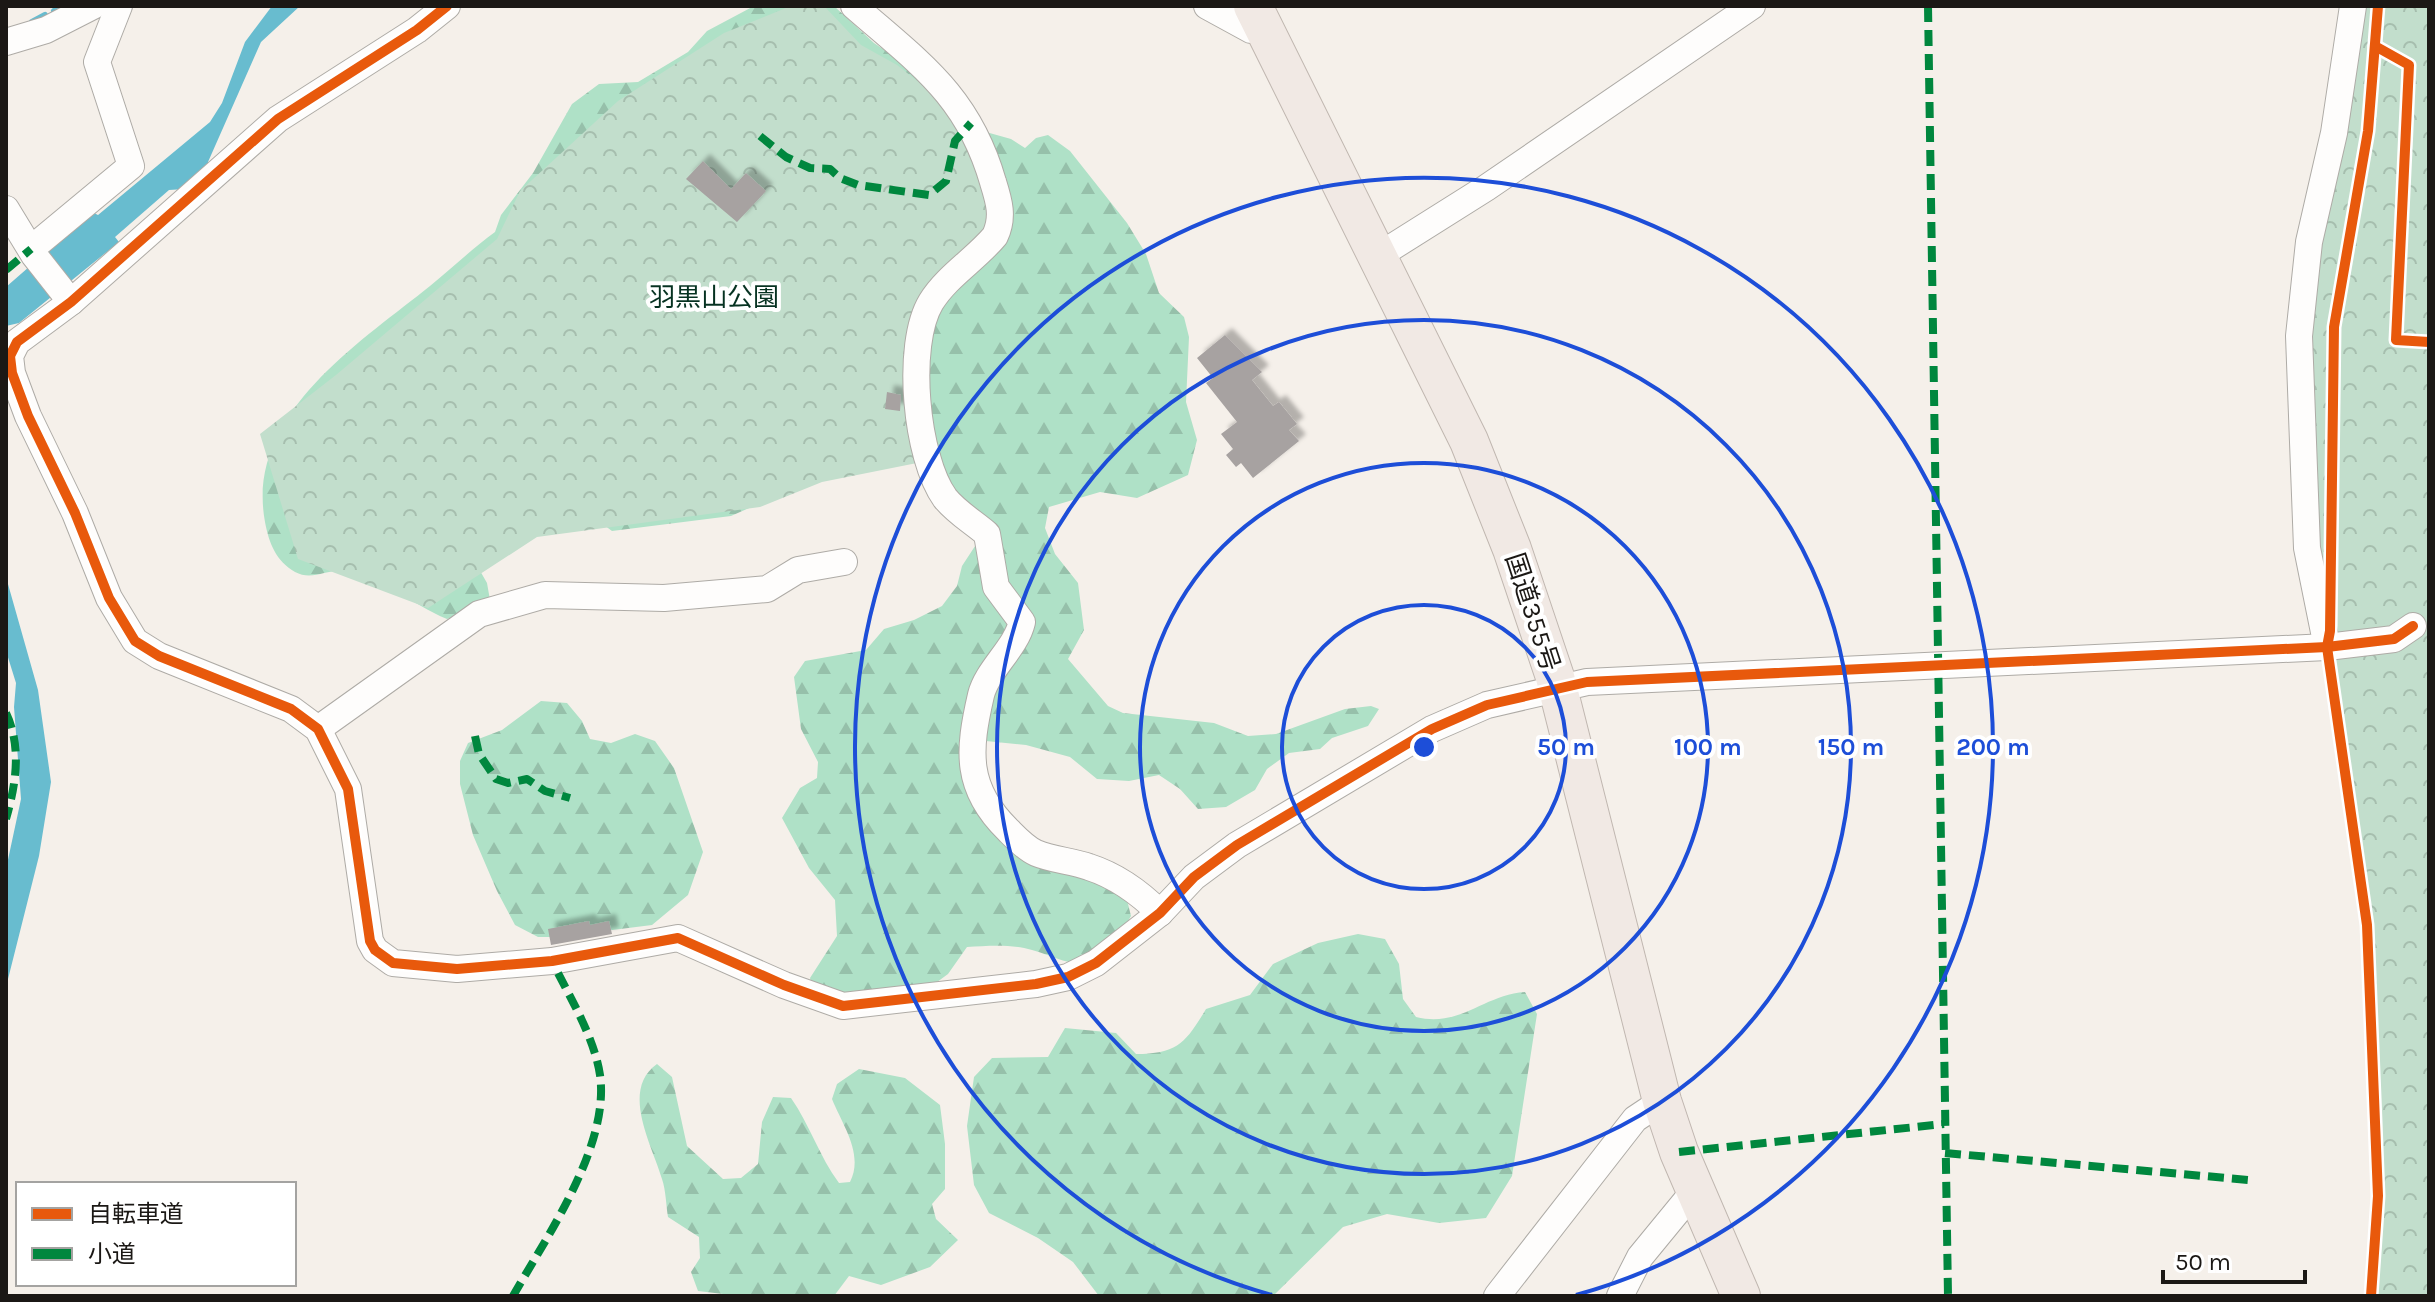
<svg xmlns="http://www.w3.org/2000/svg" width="2435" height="1302" font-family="Karla,'Noto Sans JP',sans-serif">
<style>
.forest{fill:url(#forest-firs)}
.park{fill:url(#park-crowns)}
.water{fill:#68bccf}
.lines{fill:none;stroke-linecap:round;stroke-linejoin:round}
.stream{stroke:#68bccf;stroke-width:6}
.building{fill:#a7a2a1;filter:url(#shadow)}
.minor-casing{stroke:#aeaba6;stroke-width:28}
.highway-casing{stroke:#c0b7b0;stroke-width:40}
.minor{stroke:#fefdfc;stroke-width:26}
.highway{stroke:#f1e9e4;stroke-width:38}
.quiet{stroke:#00873e;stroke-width:8;stroke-dasharray:16 8;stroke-linecap:butt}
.cycleway-casing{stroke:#fff;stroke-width:15}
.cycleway{stroke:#e8590c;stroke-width:10}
.ring{fill:none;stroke:#1d4ed8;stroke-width:4}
.labels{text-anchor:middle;stroke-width:8;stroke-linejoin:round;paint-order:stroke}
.park-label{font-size:26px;fill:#063221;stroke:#fff}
.street-label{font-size:26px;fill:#1b1815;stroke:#fff}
.centre{fill:#1d4ed8;stroke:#fff;stroke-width:4}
.ring-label{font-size:24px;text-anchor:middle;font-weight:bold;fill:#1d4ed8;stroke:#fff;stroke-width:8;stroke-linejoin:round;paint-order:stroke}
</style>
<defs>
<pattern id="forest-firs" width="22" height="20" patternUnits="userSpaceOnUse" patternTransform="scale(2)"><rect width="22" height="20" fill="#afe1c7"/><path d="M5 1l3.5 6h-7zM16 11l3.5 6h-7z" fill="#96c0aa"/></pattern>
<pattern id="park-crowns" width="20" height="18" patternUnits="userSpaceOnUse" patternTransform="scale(2)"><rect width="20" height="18" fill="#c2decc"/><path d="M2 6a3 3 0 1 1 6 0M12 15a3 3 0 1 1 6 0" fill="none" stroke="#a6beae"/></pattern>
<filter id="shadow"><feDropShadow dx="7" dy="-7" stdDeviation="2" flood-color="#0004"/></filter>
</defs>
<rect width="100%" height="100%" fill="#f5f0ea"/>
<g class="forest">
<path d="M 754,6 L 834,6 L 874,43 L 913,69 L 986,132 L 1011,139 L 1025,148 L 1036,138 L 1048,135 L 1070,151 L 1127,223 L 1146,254 L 1159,293 L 1184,317 L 1189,337 L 1186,402 L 1197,440 L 1188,475 L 1137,498 L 1100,492 L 1049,507 L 1045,528 L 1055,554 L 1078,583 L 1084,630 L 1068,659 L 1108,706 L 1123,713 L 1214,723 L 1248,736 L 1276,734 L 1345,709 L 1371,706 L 1379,709 L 1368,726 L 1332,738 L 1320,749 L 1289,753 L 1267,769 L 1255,790 L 1226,807 L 1198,809 L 1180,789 L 1159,775 L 1129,781 L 1097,779 L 1070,757 L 1026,745 L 986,741 L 971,802 L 1127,900 L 1131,916 L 1122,931 L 1082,964 C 1063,963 1051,955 1032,950 C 1012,944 988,946 967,947 L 948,974 L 933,985 L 853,999 L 814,992 L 810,978 L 837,936 L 835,900 L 809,868 L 782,818 L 800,788 L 817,778 L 818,762 L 801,729 L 794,677 L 805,661 L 866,650 L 884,629 L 914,620 L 942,606 L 957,586 L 962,566 L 979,540 L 912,436 L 731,516 L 612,531 L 580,507 L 475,562 L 487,583 L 490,600 L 474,610 L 447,619 C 412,605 383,576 343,571 C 327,569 312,581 295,572 C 276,561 269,543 265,522 C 245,415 358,344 430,286 C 452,268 472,249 495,232 L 501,215 L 533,173 L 572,104 L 599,84 L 638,82 L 688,52 L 707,31 Z"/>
<polygon points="541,701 567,703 582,721 590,739 611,743 635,734 655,741 674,768 703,852 688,895 652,925 557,937 538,937 515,925 497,891 473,835 460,784 460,761 468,743 502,730"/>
<path d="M 1358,934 L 1385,939 L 1399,964 L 1403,999 L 1416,1017 C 1460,1028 1483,995 1525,992 L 1537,1014 L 1512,1176 L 1486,1218 L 1439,1223 L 1387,1214 L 1343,1227 L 1273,1296 L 1099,1296 L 1073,1262 L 1038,1238 L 989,1213 L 974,1185 L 967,1126 L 974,1077 L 992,1058 L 1048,1057 L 1065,1028 L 1116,1033 L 1136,1054 C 1178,1054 1186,1042 1206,1009 L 1250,995 L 1273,964 L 1318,943 Z"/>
<path d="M 657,1064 L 672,1077 L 687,1146 L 723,1179 L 741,1178 L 758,1164 L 762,1122 L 773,1097 L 791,1098 C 810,1125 819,1156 839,1183 L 850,1182 C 864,1154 843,1126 832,1099 L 837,1084 L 859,1069 L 905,1078 L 940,1105 L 945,1144 L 945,1189 L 932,1204 L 936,1219 L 958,1240 L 930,1267 L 881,1285 L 849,1276 L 834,1296 L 740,1296 L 698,1291 L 691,1272 L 700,1258 L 699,1237 L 668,1217 C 666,1205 666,1191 662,1179 C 652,1145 620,1090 657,1064 Z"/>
</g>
<g class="park">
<polygon points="791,6 824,6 861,45 897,65 959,114 988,196 988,235 926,331 922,462 822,482 760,507 537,537 428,608 298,559 260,434 336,375 497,239 520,191 618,101 724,33"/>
<polygon points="2362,6 2429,6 2429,1296 2369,1296 2378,1196 2367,925 2327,647 2299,336"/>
</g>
<g class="water">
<polygon points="272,6 300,6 261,42 208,162 209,170 185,189 169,190 115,237 119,242 19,323 6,326 6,287 92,212 98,215 210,122 222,103 245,42"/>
<polygon points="6,577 38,690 51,782 39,856 6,987 6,869 21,799 14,707 16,683 6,651"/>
</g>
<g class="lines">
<g class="stream">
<polyline points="54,11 61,6"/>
<polyline points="32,22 45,15"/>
</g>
</g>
<g class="building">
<polygon points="703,161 731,189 746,173 766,191 737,222 686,179"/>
<polygon points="1225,335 1262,372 1252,380 1273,406 1279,402 1297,424 1289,430 1299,441 1253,478 1241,463 1236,467 1226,455 1233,449 1221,434 1237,422 1206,383 1213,378 1197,358"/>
<polygon points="887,392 901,395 900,411 885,409"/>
<polygon points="589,921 590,925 609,921 612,934 551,945 548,929"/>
</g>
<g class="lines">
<defs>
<g id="minor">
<polyline points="447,6 417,30 278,119 71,302 17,342 10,356 12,373 28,416 75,513 109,598 135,641 159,656 291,709 318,729 348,789 370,941 375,950 393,963 457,969 552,961 678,938 784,985 843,1006 1036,984 1068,977 1096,963 1160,913 1194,877 1237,845 1432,729 1487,705 1587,682 2327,647 2394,639 2413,626"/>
<path d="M 854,6 C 919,63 968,95 993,182 C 999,201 1004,217 995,236 C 976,259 947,276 931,302 C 905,345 916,458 945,498 C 956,512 973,522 987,534 L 996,587 L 1022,622 C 1016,648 987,670 981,695 C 968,751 965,788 1008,830 C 1016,838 1025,848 1036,853 C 1053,860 1072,861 1089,867 C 1117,876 1140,893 1160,913"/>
<polyline points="1207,6 1251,30 1265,32"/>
<polyline points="6,42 46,30 93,6"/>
<polyline points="6,209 34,255 71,302"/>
<polyline points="31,249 131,166 97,62 119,6"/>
<polyline points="1378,256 1486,188 1752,6"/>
<polyline points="2327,647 2307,548 2299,336 2309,242 2334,133 2353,6"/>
<polyline points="318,729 479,614 545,595 664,598 767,589 798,570 844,562"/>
<polyline points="1497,1296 1635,1119 1662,1101"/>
<polyline points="1620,1296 1640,1257 1695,1190"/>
</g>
<polyline id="highway" points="1253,6 1469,441 1512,549 1555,677 1662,1101 1679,1152 1741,1296"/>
</defs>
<use href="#minor" class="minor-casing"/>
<use href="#highway" class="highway-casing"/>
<use href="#minor" class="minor"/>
<use href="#highway" class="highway"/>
<g class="quiet">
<polyline points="1928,6 1948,1296"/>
<polyline points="760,136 786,157 810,168 830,169 840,178 858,185 929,195 946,181 955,141 971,123"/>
<polyline points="6,270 31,249"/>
<path d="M 6,713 C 22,747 16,784 6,819"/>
<polyline points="475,736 479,754 496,779 508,783 527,779 545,791 570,798"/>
<polyline points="1679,1152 1944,1124"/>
<polyline points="1945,1153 2249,1180"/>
<path d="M 513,1296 C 547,1236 610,1146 600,1075 C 594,1036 569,996 552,961"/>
</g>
<defs>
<g id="cycleway">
<polyline points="447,6 417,30 278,119 71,302 17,342 10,356 12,373 28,416 75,513 109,598 135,641 159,656 291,709 318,729 348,789 370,941 375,950 393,963 457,969 552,961 678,938 784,985 843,1006 1036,984 1068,977 1096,963 1160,913 1194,877 1237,845 1432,729 1487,705 1587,682 2327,647 2394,639 2413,626"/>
<polyline points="2375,46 2409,65 2396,340 2429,342"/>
<polyline points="2371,1296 2378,1196 2367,925 2327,647 2330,631 2334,327 2368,131 2378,6"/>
</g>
</defs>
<use href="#cycleway" class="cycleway-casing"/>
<use href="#cycleway" class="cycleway"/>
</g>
<g class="ring">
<circle cx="1424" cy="747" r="142"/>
<circle cx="1424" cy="747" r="284"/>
<circle cx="1424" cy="747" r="427"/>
<path d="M1272 1295A569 569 0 1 1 1576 1295"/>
</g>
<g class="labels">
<g class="park-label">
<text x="714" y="306">羽黒山公園</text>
</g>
<g class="street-label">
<text transform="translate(1533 612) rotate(72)" y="9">国道355号</text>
</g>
</g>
<circle cx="1424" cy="747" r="12" class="centre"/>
<g class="ring-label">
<text x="1566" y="755">50 m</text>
<text x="1708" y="755">100 m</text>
<text x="1851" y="755">150 m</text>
<text x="1993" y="755">200 m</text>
</g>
<rect width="2435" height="1302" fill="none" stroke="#1b1815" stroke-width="16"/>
<rect x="16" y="1182" width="280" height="104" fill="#ffffff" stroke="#a4a3a1" stroke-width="2"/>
<rect x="32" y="1208" width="40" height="12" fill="#e8590c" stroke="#a4a3a1" stroke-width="2"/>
<text x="88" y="1222" font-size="24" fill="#1b1815">自転車道</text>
<rect x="32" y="1248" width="40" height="12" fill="#00873e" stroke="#a4a3a1" stroke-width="2"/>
<text x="88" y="1262" font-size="24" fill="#1b1815">小道</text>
<path d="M2163 1270v12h142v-12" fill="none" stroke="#1b1815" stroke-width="4"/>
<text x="2175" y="1270" font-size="24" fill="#1b1815" stroke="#ffffff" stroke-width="6" paint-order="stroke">50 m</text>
</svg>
